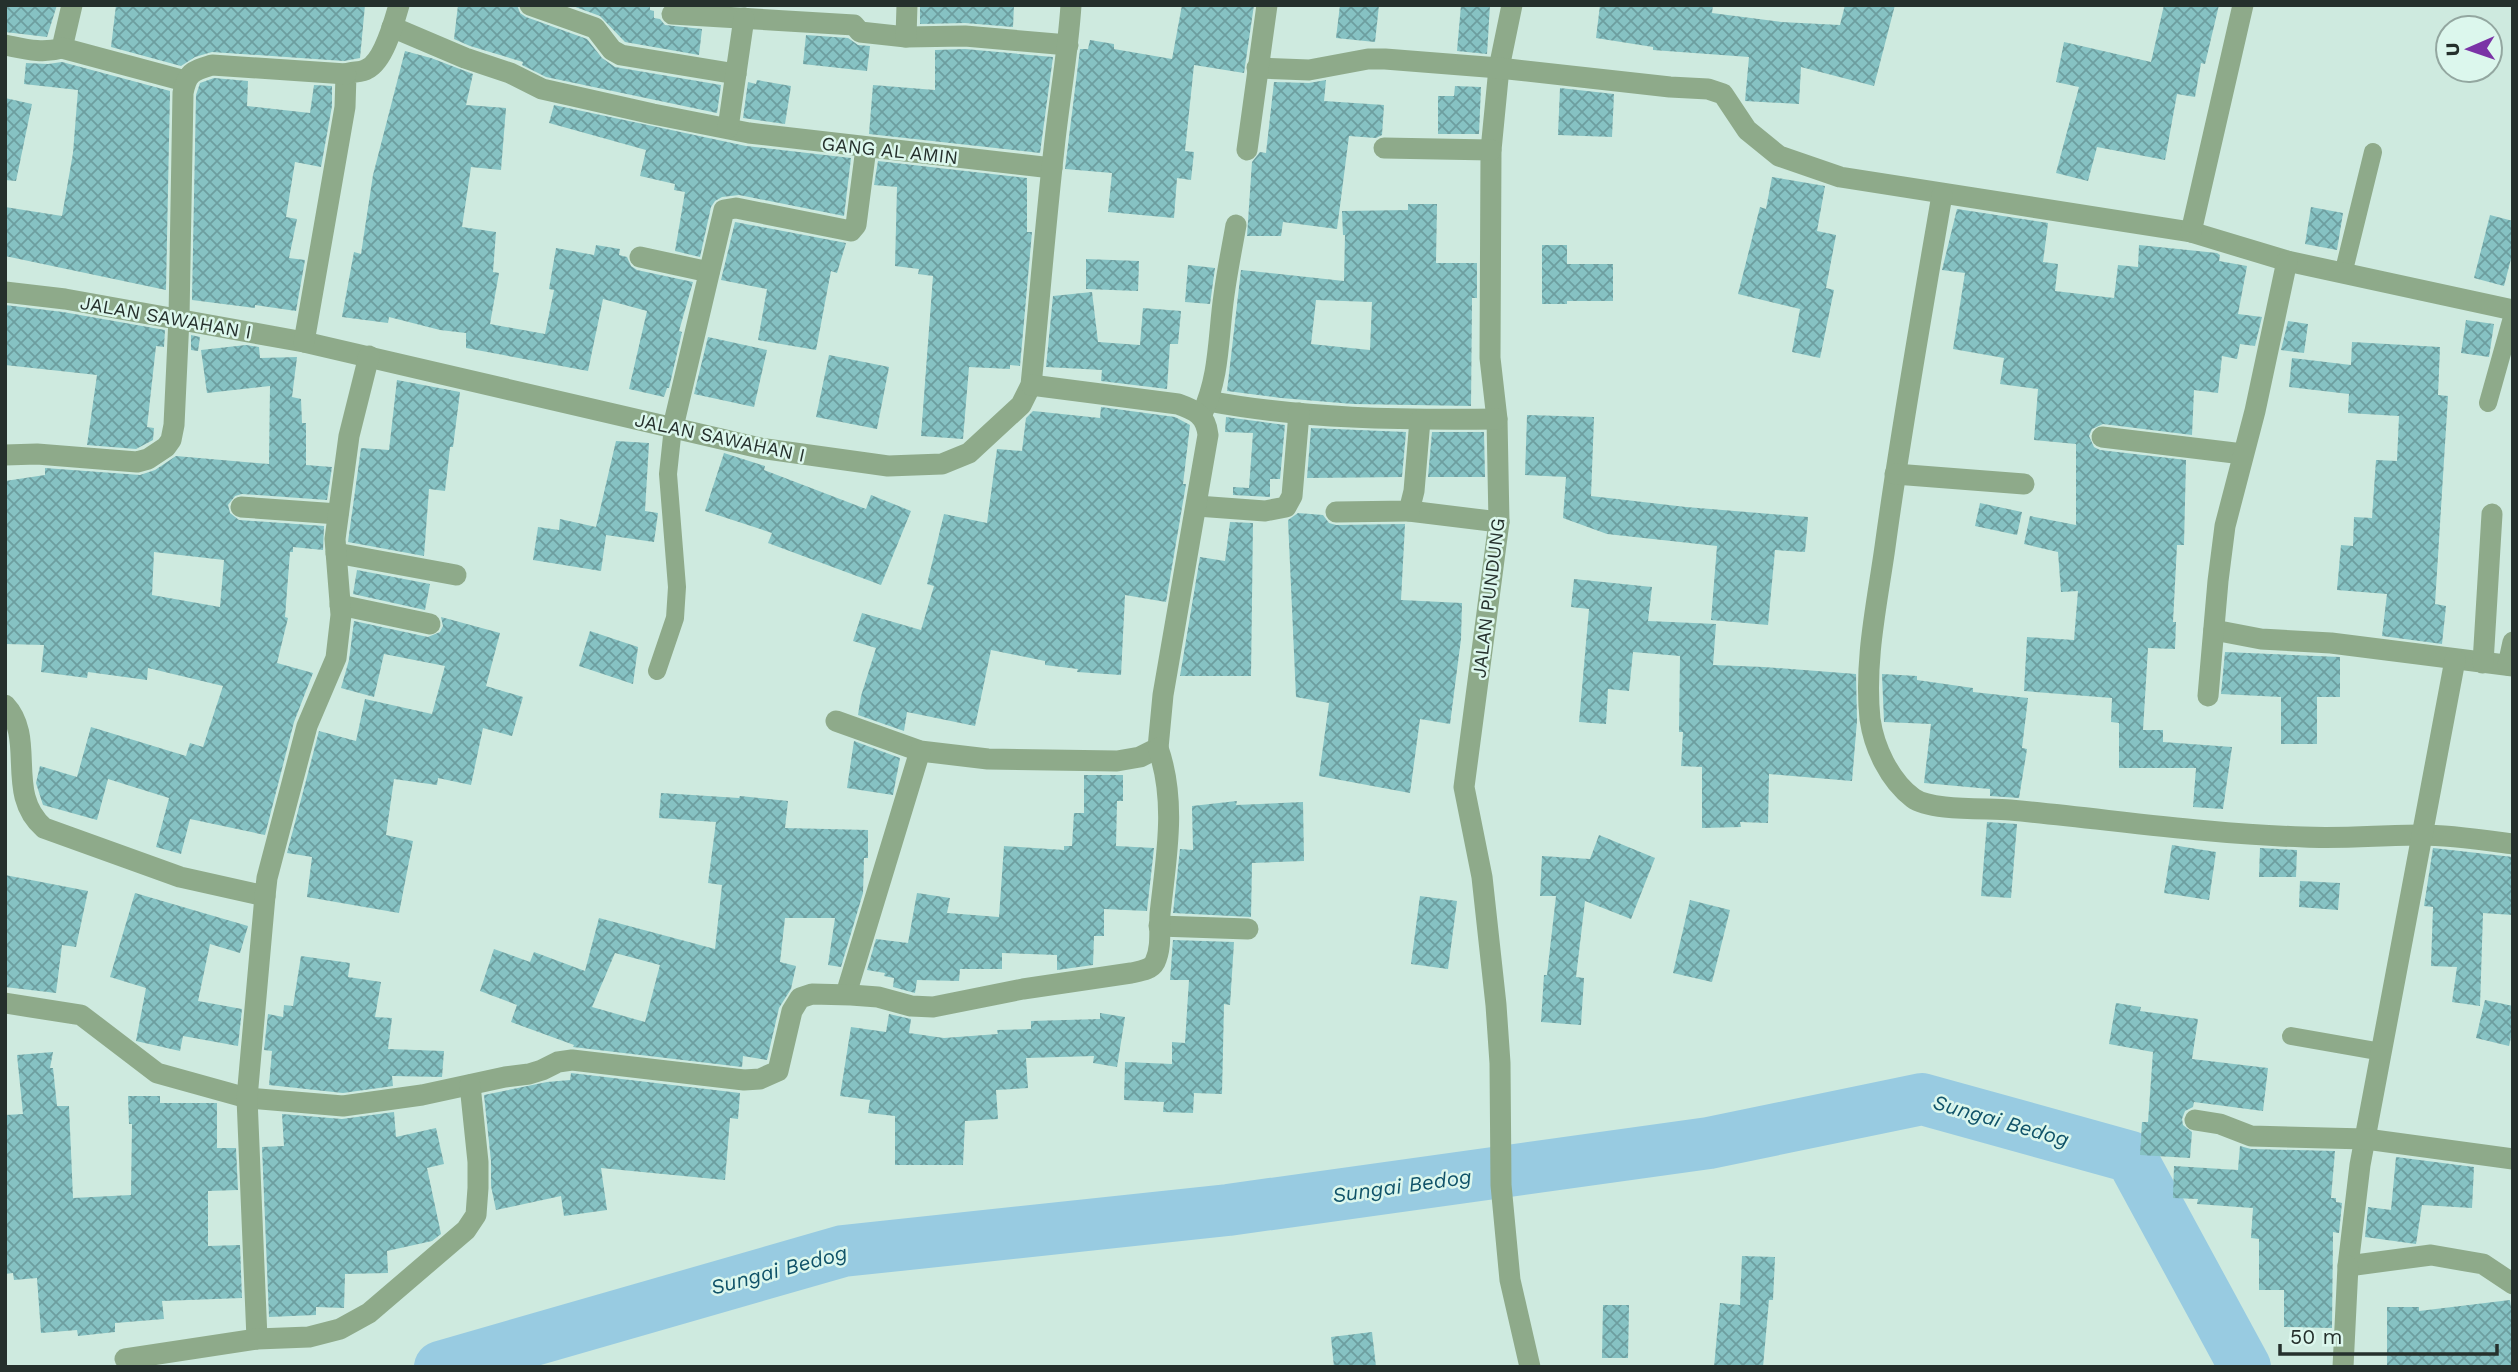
<svg xmlns="http://www.w3.org/2000/svg" width="2518" height="1372" font-family="'Work Sans',sans-serif">
<style>
.lines{fill:none;stroke-linecap:round;stroke-linejoin:round}
.river{stroke:#98cbe1;stroke-width:52}
.building{fill:url(#building-cross-hatch);fill-rule:evenodd}
.lane{stroke:#8eaa8a;stroke-width:18}
.street{stroke:#8eaa8a;stroke-width:21}
.labels{text-anchor:middle;stroke-width:5;stroke-linejoin:round;paint-order:stroke}
.street-label{font-size:19px;fill:#25302c;stroke:#dcf7ed}
.water-label{font-size:21px;font-style:italic;fill:#105369;stroke:#dcf7ed}
</style>
<defs>
<pattern id="building-cross-hatch" width="8" height="8" patternUnits="userSpaceOnUse" patternTransform="scale(1.75)"><rect width="8" height="8" fill="#86c2c3"/><path d="M0 0l8 8M0 8l8-8" fill="none" stroke="#6d9e9f"/></pattern>
</defs>
<rect width="100%" height="100%" fill="#ceeadf"/>
<g class="lines">
<polyline class="river" points="440,1367 843,1251 1228,1210 1709,1143 1922,1099 2131,1157 2245,1367"/>
</g>
<g class="building">
<polygon points="5,5 57,5 47,37 5,32"/>
<polygon points="116,5 365,5 360,58 344,61 212,52 195,57 181,66 111,47"/>
<polygon points="458,5 517,5 520,13 526,17 587,39 602,58 615,67 721,85 717,113 546,77 522,65 523,62 470,46 454,39"/>
<polygon points="570,5 650,5 650,10 654,11 654,18 660,19 665,25 702,29 699,55 625,42 600,16"/>
<polygon points="920,5 1014,5 1013,27 965,23 920,24"/>
<polygon points="1182,5 1254,5 1244,73 1194,65 1185,151 1194,152 1191,180 1177,178 1174,218 1108,212 1112,173 1065,169 1080,49 1088,49 1090,40 1114,44 1114,49 1172,59"/>
<polygon points="1340,5 1379,5 1375,42 1336,38"/>
<polygon points="1461,5 1490,5 1487,54 1457,51"/>
<polygon points="1600,5 1713,5 1712,13 1781,22 1840,25 1845,5 1895,5 1874,86 1801,67 1799,104 1745,101 1749,57 1653,50 1653,47 1596,38"/>
<polygon points="2164,5 2219,5 2205,64 2201,63 2195,97 2177,94 2165,160 2097,147 2088,181 2056,173 2079,87 2056,82 2064,42 2151,62"/>
<polygon points="806,35 848,38 858,45 870,46 867,71 803,64"/>
<polygon points="965,49 1053,57 1040,153 869,134 873,85 935,90 935,50"/>
<polygon points="405,51 431,58 473,74 466,105 506,108 501,170 471,167 462,227 496,232 493,272 499,273 490,324 545,334 554,290 549,289 556,248 594,255 596,245 620,249 619,255 627,257 631,266 637,270 693,282 679,331 682,332 669,388 667,388 664,397 629,389 647,311 603,299 588,371 466,348 466,333 440,330 389,317 388,323 342,317 354,252 361,254 373,175"/>
<polygon points="62,62 170,91 166,290 5,256 5,207 62,216 73,153 78,90 24,84 26,63 48,64"/>
<polygon points="214,78 248,81 247,106 310,113 314,85 332,86 332,106 321,167 295,162 286,217 297,219 289,258 305,260 296,311 255,305 255,308 192,300 196,95 200,83"/>
<polygon points="757,80 791,86 785,124 743,118 748,82 756,84"/>
<polygon points="1326,80 1324,101 1384,105 1382,135 1376,138 1349,136 1337,229 1283,222 1281,236 1247,236 1252,162 1260,152 1266,153 1274,82 1309,83"/>
<polygon points="1455,86 1481,87 1479,134 1438,134 1438,96 1454,96"/>
<polygon points="1560,88 1614,94 1612,137 1558,135"/>
<polygon points="5,98 32,104 16,181 5,180"/>
<polygon points="554,105 746,146 851,158 844,216 739,195 722,197 715,201 711,207 700,257 675,251 685,192 674,190 675,184 640,176 646,150 549,123"/>
<polygon points="878,161 1027,178 1027,232 1032,232 1020,366 1010,365 1010,369 969,367 963,439 921,436 933,276 918,274 919,269 895,266 897,187 874,185"/>
<polygon points="1772,177 1825,186 1817,231 1836,235 1826,288 1834,290 1820,358 1792,352 1800,309 1738,294 1760,207 1766,209"/>
<path d="M 1408,204 L 1437,204 L 1436,263 L 1477,263 L 1477,298 L 1472,298 L 1471,406 L 1353,404 L 1281,398 L 1227,391 L 1241,270 L 1344,281 L 1345,235 L 1343,235 L 1342,211 L 1408,210 ZM 1316,300 L 1372,302 L 1370,350 L 1311,344 Z"/>
<polygon points="2311,207 2343,213 2337,250 2305,244"/>
<polygon points="1957,209 2048,223 2043,262 2058,264 2055,291 2114,298 2118,265 2138,267 2139,245 2217,253 2220,255 2219,261 2247,266 2238,314 2262,317 2255,346 2240,344 2237,359 2222,356 2218,393 2194,390 2192,435 2103,424 2092,429 2089,436 2094,447 2100,450 2186,460 2184,545 2177,545 2173,622 2176,622 2175,649 2148,648 2143,730 2163,730 2163,742 2232,747 2223,809 2193,807 2196,768 2119,768 2119,723 2111,722 2112,698 2024,691 2027,637 2074,640 2078,591 2061,592 2058,552 2024,544 2030,516 2076,525 2076,444 2034,440 2038,389 2000,384 2004,358 1953,349 1965,273 1942,270"/>
<polygon points="2490,215 2513,221 2513,251 2504,286 2474,278"/>
<polygon points="735,222 846,243 837,273 831,271 816,350 758,340 767,289 721,280"/>
<polygon points="1542,245 1567,245 1567,264 1613,264 1613,301 1567,301 1567,304 1542,304"/>
<polygon points="1086,259 1139,261 1138,291 1086,289"/>
<polygon points="1188,265 1215,268 1210,304 1185,302"/>
<polygon points="1092,292 1098,342 1140,345 1143,308 1181,311 1178,344 1170,344 1167,389 1101,381 1102,370 1046,367 1053,296"/>
<polygon points="5,305 63,312 165,330 164,347 156,346 147,427 154,428 153,440 136,449 87,445 97,375 5,365"/>
<polygon points="2466,320 2494,324 2489,357 2461,353"/>
<polygon points="2288,321 2308,324 2304,353 2281,350"/>
<polygon points="191,335 200,337 198,351 191,350"/>
<polygon points="708,337 767,350 754,407 694,394"/>
<polygon points="2352,342 2440,347 2438,395 2448,396 2435,604 2446,606 2442,644 2382,636 2387,594 2337,590 2341,545 2353,546 2354,517 2372,518 2376,460 2397,461 2399,416 2348,413 2349,394 2289,387 2292,358 2351,365"/>
<path d="M 246,345 L 259,347 L 260,358 L 297,357 L 292,397 L 301,399 L 302,423 L 306,423 L 306,465 L 332,467 L 327,500 L 242,494 L 235,496 L 228,505 L 230,513 L 239,520 L 324,526 L 323,550 L 293,547 L 293,552 L 290,552 L 285,617 L 288,618 L 277,663 L 313,673 L 294,722 L 265,835 L 190,819 L 181,854 L 156,847 L 169,798 L 108,779 L 97,820 L 43,805 L 36,783 L 40,766 L 77,777 L 91,727 L 186,756 L 190,743 L 203,747 L 223,686 L 148,668 L 147,680 L 88,672 L 87,678 L 41,672 L 44,645 L 5,644 L 5,481 L 45,475 L 45,468 L 140,475 L 155,470 L 176,456 L 269,464 L 270,386 L 207,393 L 201,350 ZM 154,552 L 224,560 L 220,607 L 152,595 Z"/>
<polygon points="829,355 889,367 877,429 816,417"/>
<polygon points="397,380 460,392 453,447 450,447 445,491 429,489 424,556 348,542 361,448 389,450"/>
<polygon points="1101,407 1175,417 1190,425 1183,484 1186,484 1166,602 1125,595 1121,675 1077,672 1078,669 1045,665 1045,661 991,650 975,726 907,712 904,731 858,715 861,696 876,648 853,641 862,613 921,630 934,586 927,584 944,514 987,523 997,449 1022,451 1026,418 1033,411 1100,418"/>
<polygon points="1527,415 1594,417 1591,496 1686,507 1808,517 1805,552 1775,550 1768,625 1711,620 1717,546 1607,534 1563,518 1566,477 1525,475"/>
<polygon points="1226,417 1285,425 1280,479 1270,479 1270,497 1233,495 1233,487 1249,488 1253,433 1225,432"/>
<polygon points="1311,428 1406,432 1402,477 1307,478"/>
<polygon points="1432,432 1484,432 1485,477 1428,477"/>
<polygon points="616,441 649,443 645,511 658,513 654,542 606,535 601,571 533,560 538,527 559,530 560,519 596,527"/>
<polygon points="724,453 765,466 764,470 866,509 871,495 911,511 881,585 768,543 772,533 705,511"/>
<polygon points="1980,503 2022,512 2017,535 1975,526"/>
<polygon points="1298,513 1323,515 1329,523 1336,525 1405,524 1401,600 1462,603 1461,639 1450,724 1420,719 1410,793 1319,776 1329,703 1296,697 1288,520"/>
<polygon points="1230,522 1253,523 1251,676 1180,676 1200,557 1225,561"/>
<polygon points="357,570 430,584 425,610 353,594"/>
<polygon points="1574,579 1652,587 1648,621 1716,624 1713,665 1764,667 1856,674 1857,721 1852,781 1769,774 1768,823 1740,822 1741,827 1702,828 1702,767 1681,766 1683,732 1679,732 1680,656 1633,652 1629,691 1608,689 1606,724 1579,722 1589,609 1571,607"/>
<polygon points="441,617 500,633 486,686 523,697 512,736 483,728 471,785 438,778 437,785 394,779 386,835 413,841 399,913 307,897 312,857 287,853 319,731 356,741 365,699 432,714 445,666 384,654 374,697 341,688 349,660 354,621 428,637 440,632 443,626"/>
<polygon points="590,631 638,647 633,684 579,666"/>
<polygon points="2225,652 2340,657 2340,697 2317,697 2317,744 2281,744 2281,697 2221,694"/>
<polygon points="1882,674 1917,676 1917,680 1973,688 1973,692 2028,698 2022,748 2027,749 2019,798 1990,796 1990,789 1924,783 1931,724 1884,722"/>
<polygon points="854,741 900,758 893,795 847,788"/>
<polygon points="1084,775 1123,775 1123,801 1117,801 1116,846 1154,848 1147,911 1104,909 1104,936 1094,936 1093,965 1057,970 1057,955 1002,953 1002,969 960,969 959,981 917,980 915,993 893,987 894,978 884,976 885,973 867,970 876,939 908,943 917,893 950,898 947,913 999,917 1004,846 1064,850 1064,846 1072,846 1074,813 1084,813"/>
<path d="M 661,793 L 739,798 L 740,796 L 788,801 L 785,828 L 868,830 L 868,858 L 864,858 L 863,893 L 841,967 L 828,965 L 835,918 L 785,918 L 780,962 L 796,966 L 791,989 L 779,1008 L 767,1060 L 743,1056 L 742,1067 L 573,1047 L 574,1045 L 511,1022 L 517,1005 L 480,991 L 494,949 L 530,962 L 534,952 L 585,971 L 599,918 L 715,949 L 722,885 L 708,883 L 716,822 L 659,818 ZM 615,953 L 660,965 L 645,1022 L 592,1007 Z"/>
<polygon points="1237,801 1236,805 1303,802 1304,861 1252,863 1251,917 1173,913 1180,849 1193,850 1192,806"/>
<polygon points="1987,822 2017,824 2011,898 1981,896"/>
<polygon points="1599,835 1655,858 1631,919 1585,901 1576,977 1584,978 1581,1025 1541,1022 1544,975 1547,975 1556,896 1540,896 1542,856 1590,859"/>
<polygon points="2172,845 2216,852 2209,900 2164,893"/>
<polygon points="2260,848 2297,850 2296,877 2259,877"/>
<polygon points="2433,848 2513,857 2513,915 2483,913 2480,1006 2452,1002 2457,967 2431,966 2433,907 2424,906"/>
<polygon points="5,875 88,891 76,947 62,945 56,993 5,987"/>
<polygon points="2300,881 2340,883 2338,910 2299,907"/>
<polygon points="135,893 248,926 240,953 210,944 198,1001 242,1009 238,1046 183,1036 180,1051 136,1041 146,988 110,977"/>
<polygon points="1420,896 1457,901 1448,969 1411,964"/>
<polygon points="1690,900 1730,910 1712,982 1673,973"/>
<polygon points="1173,940 1234,942 1230,1005 1224,1004 1222,1094 1194,1093 1193,1113 1163,1112 1164,1102 1124,1100 1125,1062 1172,1064 1172,1042 1185,1043 1189,980 1170,980"/>
<polygon points="301,956 350,963 348,977 381,982 375,1017 392,1018 388,1049 444,1051 442,1077 392,1076 393,1086 343,1093 269,1085 272,1051 264,1050 268,1014 283,1017 284,1005 293,1006"/>
<polygon points="2485,1000 2513,1006 2513,1029 2509,1046 2476,1038"/>
<polygon points="2116,1003 2141,1007 2140,1011 2198,1019 2192,1059 2268,1068 2263,1111 2194,1102 2193,1107 2185,1111 2182,1119 2183,1125 2192,1132 2190,1158 2140,1155 2142,1122 2148,1122 2153,1052 2109,1044"/>
<polygon points="1100,1013 1125,1017 1117,1067 1093,1063 1094,1056 1026,1058 1028,1088 996,1090 998,1119 965,1121 963,1165 895,1165 895,1116 868,1113 870,1100 840,1096 851,1027 886,1032 889,1014 911,1019 909,1033 944,1038 998,1034 997,1030 1031,1029 1031,1021 1100,1019"/>
<polygon points="53,1052 50,1068 53,1068 57,1106 69,1106 73,1198 131,1195 132,1124 129,1124 128,1096 160,1096 160,1103 217,1103 217,1148 236,1148 238,1190 208,1191 208,1246 240,1245 242,1298 162,1301 164,1319 115,1323 115,1332 78,1336 77,1330 41,1333 37,1278 14,1280 13,1273 5,1274 5,1115 23,1114 17,1055"/>
<polygon points="571,1073 740,1093 738,1119 730,1118 725,1180 601,1168 607,1210 564,1216 561,1196 496,1210 491,1186 491,1161 484,1095 547,1082 570,1080"/>
<polygon points="394,1112 396,1137 436,1128 444,1164 427,1168 441,1234 432,1241 387,1251 388,1273 345,1274 344,1308 316,1307 316,1315 269,1317 262,1147 284,1146 282,1114 342,1119"/>
<polygon points="2240,1146 2251,1149 2335,1151 2331,1198 2336,1198 2336,1202 2342,1203 2339,1233 2333,1232 2332,1328 2284,1327 2284,1290 2259,1290 2259,1239 2251,1238 2253,1208 2197,1204 2198,1199 2173,1198 2174,1166 2238,1170"/>
<polygon points="2396,1157 2474,1167 2472,1208 2422,1205 2416,1244 2365,1237 2368,1207 2391,1210"/>
<polygon points="1742,1256 1775,1257 1773,1300 1769,1300 1763,1367 1714,1367 1720,1303 1740,1305"/>
<polygon points="2510,1300 2513,1322 2513,1367 2387,1367 2387,1307 2419,1307 2419,1311"/>
<polygon points="1603,1305 1629,1305 1628,1358 1602,1358"/>
<polygon points="1372,1332 1376,1367 1334,1367 1331,1337"/>
</g>
<g class="lines">
<g class="lane">
<polyline points="2343,274 2373,152"/>
<polyline points="2488,403 2513,314"/>
<polyline points="657,671 675,618 677,587 668,474 673,427"/>
<polyline points="2291,1036 2382,1052"/>
</g>
<g class="street">
<polyline points="530,5 595,28 612,50 621,55 736,74"/>
<polyline points="1512,5 1499,68 1491,150 1490,358 1497,419 1499,522 1464,787 1482,877 1496,1005 1500,1063 1501,1185 1510,1280 1530,1367"/>
<polyline points="672,14 854,25 860,32 906,37 965,36 1068,45"/>
<polyline points="392,27 465,58 510,73 542,89 653,114 749,133 1052,168"/>
<polyline points="906,37 907,5"/>
<path d="M 5,45 C 25,49 42,54 62,48 L 72,5"/>
<polyline points="62,48 185,81"/>
<polyline points="1257,68 1309,70 1368,59 1385,59 1499,68 1670,87 1708,89 1723,94 1747,130 1779,156 1840,177 2191,232 2287,261 2513,310"/>
<polyline points="728,128 744,18"/>
<polyline points="1384,148 1491,150"/>
<polyline points="1247,150 1267,5"/>
<path d="M 1942,195 C 1922,312 1901,429 1885,547 C 1877,604 1864,661 1870,719 C 1874,747 1889,780 1913,798 C 1930,811 1987,808 2010,810 C 2108,819 2205,834 2304,837 C 2343,839 2382,835 2421,835 C 2451,835 2483,840 2513,844"/>
<polyline points="2191,232 2243,5"/>
<polyline points="640,257 709,272"/>
<path d="M 5,292 L 65,299 L 304,342 L 760,448 L 888,466 L 942,464 L 969,453 L 1021,405 L 1031,385 C 1039,306 1045,228 1054,149 C 1059,101 1068,53 1071,5"/>
<path d="M 304,342 L 345,107 L 346,74 C 352,71 361,73 367,69 C 384,61 394,22 399,5"/>
<path d="M 1208,401 C 1303,419 1401,420 1497,419"/>
<path d="M 1202,414 C 1220,376 1218,336 1224,295 C 1227,272 1232,248 1236,225"/>
<polyline points="673,427 724,210 736,208 851,231 856,225 866,148"/>
<polyline points="2102,437 2243,454"/>
<path d="M 5,455 L 37,454 L 137,462 L 148,459 L 166,447 L 171,440 L 174,425 L 179,318 L 183,93 C 187,72 193,71 212,65 L 346,74"/>
<polyline points="1895,474 2024,484"/>
<polyline points="1197,506 1265,511 1286,507 1292,496 1299,413"/>
<polyline points="241,507 338,514"/>
<polyline points="1409,511 1499,522"/>
<polyline points="1336,512 1409,511 1414,491 1420,420"/>
<polyline points="336,553 456,575"/>
<polyline points="340,605 430,624"/>
<polyline points="2214,630 2261,639 2331,643 2513,666"/>
<polyline points="2455,660 2360,1165 2348,1266 2431,1255 2483,1264 2513,1284"/>
<polyline points="2483,663 2492,514"/>
<polyline points="2508,665 2513,642"/>
<polyline points="2208,696 2218,581 2225,526 2255,411 2287,261"/>
<path d="M 5,705 C 37,739 4,793 44,828 L 180,877 L 265,896"/>
<path d="M 836,721 L 920,751 L 988,759 L 1117,761 L 1140,757 L 1158,748 L 1163,695 L 1208,435 C 1206,415 1195,410 1178,404 L 1031,385"/>
<polyline points="1159,926 1248,929"/>
<polyline points="846,994 920,751"/>
<path d="M 5,1003 L 81,1015 L 157,1073 L 247,1098 L 343,1106 L 422,1095 L 505,1077 L 529,1074 L 542,1070 L 558,1062 L 572,1060 L 744,1080 L 760,1079 L 778,1071 L 792,1011 L 800,998 L 812,994 L 851,995 L 878,997 L 911,1006 L 933,1007 L 1023,989 L 1131,973 C 1140,971 1151,970 1155,962 C 1162,947 1159,929 1160,914 C 1166,858 1177,802 1158,748"/>
<polyline points="2195,1120 2220,1124 2251,1136 2366,1139 2513,1159"/>
<polyline points="257,1339 247,1098 265,896 267,878 307,726 336,658 341,615 335,539 349,436 369,356"/>
<polyline points="125,1359 257,1339 309,1337 340,1329 369,1313 466,1230 476,1215 478,1188 478,1162 470,1085"/>
<polyline points="2343,1367 2348,1266"/>
</g>
</g>
<g class="labels">
<g class="street-label">
<text transform="translate(890 150) rotate(6)" y="7">GANG AL AMIN</text>
<text transform="translate(166 317) rotate(10)" y="7">JALAN SAWAHAN I</text>
<text transform="translate(720 437) rotate(12)" y="7">JALAN SAWAHAN I</text>
<text transform="translate(1488 598) rotate(-83)" y="7">JALAN PUNDUNG</text>
</g>
<g class="water-label">
<text transform="translate(2001 1121) rotate(16)" y="7">Sungai Bedog</text>
<text transform="translate(1402 1186) rotate(-8)" y="7">Sungai Bedog</text>
<text transform="translate(779 1270) rotate(-15)" y="7">Sungai Bedog</text>
</g>
</g>
<rect width="2518" height="1372" fill="none" stroke="#25302c" stroke-width="14"/>
<g transform="translate(2469 49) rotate(268)"><circle r="33" fill="#dcf7ed" stroke="#93a7a0" stroke-width="2"/>
<path d="M0-5L12 26L0 18L-12 26Z" fill="#7a33a6"/>
<text y="-10" font-size="19" font-weight="bold" text-anchor="middle" fill="#25302c">U</text>
</g>
<path d="M2280 1344v10h217v-10" fill="none" stroke="#25302c" stroke-width="3.5"/>
<text x="2290" y="1344" font-size="21" fill="#25302c" stroke="#dcf7ed" stroke-width="5" paint-order="stroke">50 m</text>
</svg>
